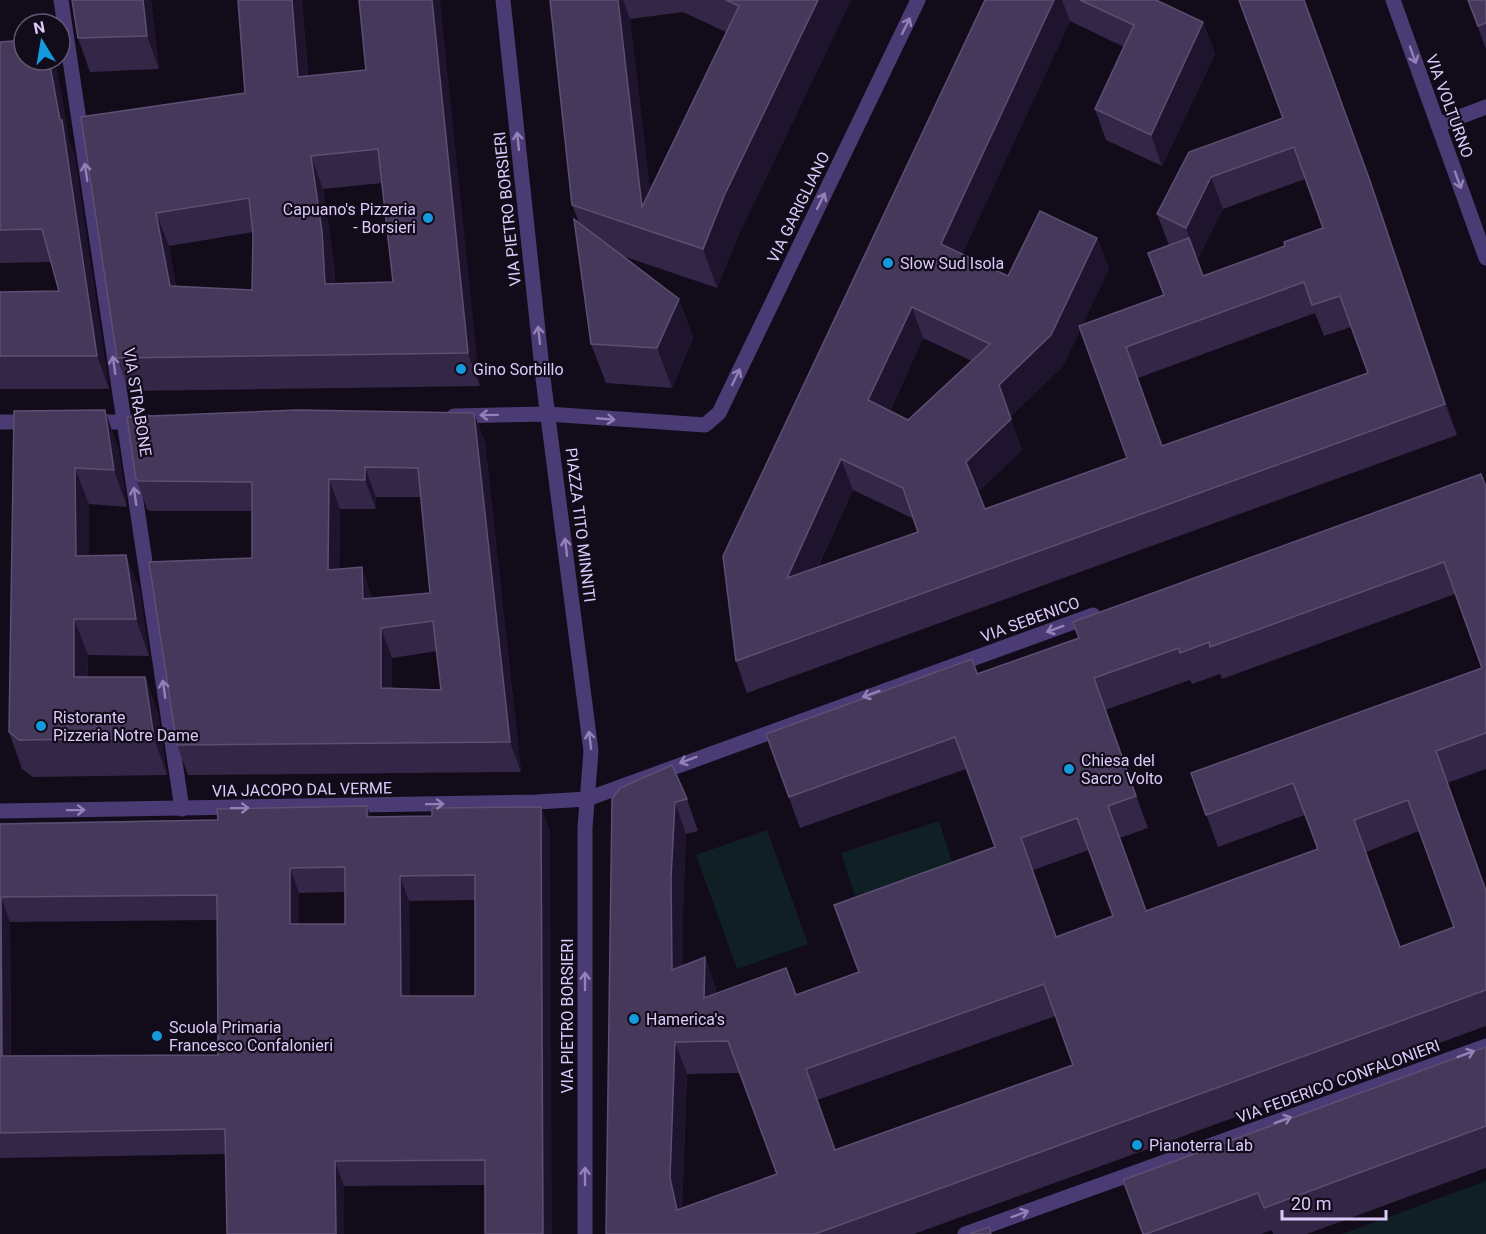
<svg xmlns="http://www.w3.org/2000/svg" width="1486" height="1234" font-family="Roboto,sans-serif">
<style>
.green{fill:#101f23}
.lines{fill:none;stroke-linecap:round;stroke-linejoin:round}
.service{stroke:#4b3b75;stroke-width:15}
.minor{stroke:#4b3b75;stroke-width:15}
.wall{fill:#342647;fill-rule:evenodd}
.shaded-wall{fill:#1f142d}
.building{fill:#46385a;stroke:#5d4f73;stroke-width:1.5;fill-rule:evenodd}
.oneway{stroke:#9382b8}
.poi-dot{fill:#149adc;stroke:#120c1a;stroke-width:2}
.labels{text-anchor:middle;stroke-width:4.5;stroke-linejoin:round;paint-order:stroke}
.street-label{font-size:16px;fill:#dbcafa;stroke:#120c1a}
.poi-label{font-size:16px;fill:#dbcafa;stroke:#120c1a;text-anchor:start}
</style>
<rect width="100%" height="100%" fill="#120c1a"/>
<g class="green">
<polygon points="939,821 953,865 855,896 841,853"/>
<polygon points="767,830 808,944 737,969 696,855"/>
<polygon points="1486,1181 1486,1234 1342,1234"/>
</g>
<g class="lines">
<polyline class="service" points="61,0 182,809"/>
<g class="minor">
<polyline points="503,0 543,378 591,751 585,828 585,1234"/>
<polyline points="1393,0 1486,258"/>
<polyline points="1438,125 1486,107"/>
<polyline points="454,416 548,414 705,425 719,413 918,0"/>
<polyline points="0,422 34,422"/>
<polyline points="88,422 148,422"/>
<polyline points="0,811 536,802 587,799 1093,615"/>
<polyline points="965,1234 1486,1046"/>
</g>
</g>
<g class="wall">
<polygon points="151,0 159,69 90,72 78,38"/>
<path d="M 238,0 L 302,0 L 308,76 L 366,70 L 480,386 L 129,391 L 117,358 L 81,117 L 245,93 ZM 382,183 L 393,282 L 335,284 L 334,264 L 323,189 ZM 253,232 L 252,290 L 176,287 L 169,246 Z"/>
<path d="M 550,0 L 851,0 L 738,236 L 717,288 L 623,256 L 679,299 L 693,338 L 672,388 L 606,383 L 591,344 L 579,222 L 572,205 ZM 683,12 L 726,32 L 650,191 L 630,19 Z"/>
<path d="M 985,0 L 1156,0 L 1203,22 L 1215,54 L 1162,166 L 1106,140 L 1095,109 L 1124,47 L 1070,21 L 962,254 L 1008,276 L 1097,238 L 1109,269 L 1082,325 L 1164,295 L 1169,245 L 1157,214 L 1283,118 L 1381,212 L 1457,435 L 747,693 L 736,661 ZM 1305,179 L 1323,228 L 1285,246 L 1203,276 L 1197,260 L 1223,209 ZM 1315,313 L 1324,336 L 1351,327 L 1368,373 L 1162,446 L 1138,378 ZM 1080,330 L 1127,458 L 985,509 L 978,492 L 1022,450 L 1010,417 L 1063,366 ZM 923,338 L 972,361 L 908,420 L 890,411 ZM 853,490 L 914,519 L 918,532 L 818,567 Z"/>
<polygon points="1468,0 1486,0 1486,49"/>
<polygon points="0,42 57,71 69,141 74,153 109,389 0,389 0,292 59,291 51,262 0,263"/>
<polygon points="14,411 118,447 127,507 89,504 89,556 126,555 140,592 149,656 88,655 88,677 145,677 158,714 167,775 33,777 22,769 9,732"/>
<path d="M 474,413 L 485,443 L 521,772 L 188,775 L 177,745 L 252,558 L 252,511 L 150,511 L 147,509 L 136,479 ZM 376,497 L 421,497 L 430,593 L 373,598 L 372,597 L 339,569 L 340,509 L 376,509 ZM 437,651 L 441,690 L 392,688 L 392,658 Z"/>
<path d="M 1486,487 L 1486,769 L 1447,783 L 1486,890 L 1486,1026 L 914,1234 L 606,1234 L 612,799 L 687,799 L 698,831 L 686,834 L 683,910 L 683,966 L 705,957 L 716,989 L 716,993 L 796,995 L 859,972 L 995,847 L 966,769 L 800,828 L 766,734 L 972,659 L 978,673 L 1079,638 ZM 1455,594 L 1482,668 L 1191,773 L 1218,847 L 1305,815 L 1317,849 L 1146,911 L 1120,838 L 1148,828 L 1105,710 L 1190,680 L 1192,684 L 1220,674 L 1222,679 ZM 1419,831 L 1454,927 L 1400,947 L 1366,852 ZM 1089,850 L 1113,916 L 1057,937 L 1033,870 ZM 1056,1016 L 1073,1065 L 835,1150 L 817,1100 ZM 740,1073 L 777,1174 L 682,1208 L 687,1074 Z"/>
<path d="M 541,807 L 550,832 L 485,1185 L 344,1186 L 226,1154 L 0,1158 L 0,822 L 1,823 L 432,816 ZM 345,892 L 345,924 L 299,924 L 299,893 ZM 475,900 L 475,996 L 410,996 L 409,901 ZM 217,920 L 218,1055 L 11,1056 L 10,922 Z"/>
<polygon points="1486,1047 1486,1168 1307,1234 1273,1234 1272,1230 1261,1234 1143,1234"/>
</g>
<g class="shaded-wall">
<polygon points="143,0 151,0 159,69 147,36"/>
<polygon points="292,0 302,0 310,110 298,77"/>
<polygon points="432,0 440,0 480,386 468,353"/>
<polygon points="618,0 623,0 630,19 655,233 642,207"/>
<polygon points="818,0 851,0 738,236 717,288 703,249 724,196"/>
<polygon points="1054,0 1062,0 1070,21 953,275 941,244"/>
<polygon points="1304,0 1381,212 1457,435 1445,404"/>
<polygon points="1203,22 1215,54 1162,166 1151,135"/>
<polygon points="49,60 53,60 57,71 69,141 74,153 109,389 97,356 60,120"/>
<polygon points="311,156 323,189 334,264 337,317 325,284"/>
<polygon points="1211,177 1223,209 1197,260 1186,228"/>
<polygon points="156,213 169,246 182,320 170,286"/>
<polygon points="1097,238 1109,269 1063,366 1010,417 1022,450 977,493 966,462 999,385"/>
<polygon points="679,299 693,338 672,388 657,348"/>
<polygon points="912,307 923,338 880,432 868,400"/>
<polygon points="105,410 118,447 127,507 114,470"/>
<polygon points="474,413 485,443 521,772 510,742"/>
<polygon points="841,459 853,490 798,609 787,578"/>
<polygon points="365,467 376,497 376,509 365,480"/>
<polygon points="75,468 89,504 89,593 76,556"/>
<polygon points="329,479 340,509 339,600 328,570"/>
<polygon points="126,555 140,592 149,656 136,619"/>
<polygon points="362,567 372,597 374,629 363,599"/>
<polygon points="74,619 88,655 87,714 74,677"/>
<polygon points="381,628 392,658 392,718 381,688"/>
<polygon points="145,677 158,714 167,775 154,738"/>
<polygon points="675,802 686,834 683,910 683,1002 672,970 671,878"/>
<polygon points="367,806 376,831 367,817"/>
<polygon points="541,807 550,832 552,1234 543,1234"/>
<polygon points="290,868 299,893 299,949 290,924"/>
<polygon points="400,876 409,901 410,1021 401,996"/>
<polygon points="1,897 10,922 11,1081 2,1056"/>
<polygon points="705,957 716,989 716,1029 704,998"/>
<polygon points="675,1042 687,1074 682,1210 677,1210 670,1178"/>
<polygon points="335,1161 344,1186 344,1234 336,1234"/>
</g>
<g class="building">
<polygon points="72,0 143,0 147,36 78,38"/>
<path d="M 238,0 L 292,0 L 298,77 L 366,70 L 359,0 L 432,0 L 468,353 L 117,358 L 81,117 L 245,93 ZM 378,149 L 393,282 L 325,284 L 322,231 L 311,156 ZM 249,198 L 253,234 L 252,290 L 170,286 L 156,213 Z"/>
<polygon points="550,0 618,0 642,207 739,6 726,0 818,0 724,196 703,249 572,205"/>
<path d="M 985,0 L 1054,0 L 941,244 L 1008,276 L 1040,211 L 1097,238 L 1051,335 L 999,385 L 1011,419 L 966,462 L 985,509 L 1127,458 L 1079,326 L 1164,295 L 1148,253 L 1189,238 L 1203,276 L 1285,246 L 1284,242 L 1323,228 L 1294,147 L 1211,177 L 1186,228 L 1157,214 L 1189,152 L 1283,118 L 1239,0 L 1304,0 L 1370,181 L 1445,404 L 736,661 L 723,556 ZM 1304,282 L 1312,305 L 1340,296 L 1368,373 L 1162,446 L 1126,347 ZM 912,307 L 990,344 L 908,420 L 868,400 ZM 841,459 L 903,488 L 918,532 L 787,578 Z"/>
<polygon points="1080,0 1156,0 1203,22 1151,135 1095,109 1134,25"/>
<polygon points="1468,0 1486,0 1486,23 1478,26"/>
<polygon points="24,40 24,60 49,60 60,120 62,120 97,356 0,356 0,292 59,291 42,229 0,230 0,42"/>
<polygon points="574,219 679,299 657,348 591,344"/>
<polygon points="105,410 114,470 75,468 76,556 126,555 136,619 74,619 74,677 145,677 154,738 19,740 9,732 14,411"/>
<path d="M 297,410 L 474,413 L 510,742 L 177,745 L 149,562 L 252,558 L 252,482 L 139,481 L 136,479 L 127,417 ZM 365,467 L 418,468 L 430,593 L 363,599 L 362,567 L 328,570 L 329,479 L 365,480 ZM 433,621 L 441,690 L 381,688 L 381,628 Z"/>
<path d="M 1481,474 L 1486,487 L 1486,733 L 1436,751 L 1486,891 L 1486,990 L 815,1234 L 606,1234 L 612,799 L 620,788 L 672,765 L 687,799 L 675,802 L 671,878 L 672,970 L 705,957 L 704,998 L 786,968 L 796,995 L 859,972 L 834,905 L 995,847 L 955,737 L 789,797 L 766,734 L 972,659 L 977,674 L 1079,638 L 1073,622 ZM 1444,562 L 1482,668 L 1191,773 L 1206,815 L 1293,783 L 1318,849 L 1146,911 L 1108,806 L 1136,796 L 1094,678 L 1179,648 L 1180,653 L 1209,642 L 1210,647 ZM 1408,800 L 1454,927 L 1400,947 L 1354,820 ZM 1077,818 L 1113,916 L 1056,937 L 1021,838 ZM 1044,984 L 1073,1065 L 835,1150 L 806,1069 ZM 728,1041 L 777,1174 L 677,1210 L 670,1178 L 675,1042 Z"/>
<path d="M 367,806 L 367,817 L 432,816 L 432,808 L 541,807 L 543,1234 L 485,1234 L 485,1160 L 335,1161 L 336,1234 L 227,1234 L 225,1129 L 0,1133 L 0,824 L 218,820 L 217,809 ZM 345,867 L 345,924 L 290,924 L 290,868 ZM 475,875 L 475,996 L 401,996 L 400,876 ZM 217,895 L 218,1055 L 2,1056 L 1,897 Z"/>
<polygon points="1486,1047 1486,1126 1264,1208 1258,1193 1146,1234 1143,1234 1123,1180"/>
<polygon points="989,1227 991,1234 970,1234"/>
</g>
<defs><path id="oneway-shaft" d="M-6 0H5M1.5-3L5.5 0L1.5 3" fill="none" stroke-width="1.6" stroke-linecap="round" stroke-linejoin="round" transform="scale(1.5)"/></defs>
<g class="oneway">
<use href="#oneway-shaft" transform="translate(906 26) rotate(-64)"/>
<use href="#oneway-shaft" transform="translate(1413 55) rotate(70)"/>
<use href="#oneway-shaft" transform="translate(518 141) rotate(-96)"/>
<use href="#oneway-shaft" transform="translate(86 172) rotate(-98)"/>
<use href="#oneway-shaft" transform="translate(1458 180) rotate(70)"/>
<use href="#oneway-shaft" transform="translate(821 201) rotate(-64)"/>
<use href="#oneway-shaft" transform="translate(539 335) rotate(-96)"/>
<use href="#oneway-shaft" transform="translate(114 365) rotate(-98)"/>
<use href="#oneway-shaft" transform="translate(736 377) rotate(-64)"/>
<use href="#oneway-shaft" transform="translate(489 415) rotate(179)"/>
<use href="#oneway-shaft" transform="translate(606 419) rotate(5)"/>
<use href="#oneway-shaft" transform="translate(135 496) rotate(-98)"/>
<use href="#oneway-shaft" transform="translate(566 547) rotate(-97)"/>
<use href="#oneway-shaft" transform="translate(1055 629) rotate(160)"/>
<use href="#oneway-shaft" transform="translate(164 689) rotate(-98)"/>
<use href="#oneway-shaft" transform="translate(871 694) rotate(160)"/>
<use href="#oneway-shaft" transform="translate(590 740) rotate(-97)"/>
<use href="#oneway-shaft" transform="translate(688 760) rotate(159)"/>
<use href="#oneway-shaft" transform="translate(435 804) rotate(-1)"/>
<use href="#oneway-shaft" transform="translate(240 808) rotate(-1)"/>
<use href="#oneway-shaft" transform="translate(76 810) rotate(-1)"/>
<use href="#oneway-shaft" transform="translate(585 981) rotate(-90)"/>
<use href="#oneway-shaft" transform="translate(1466 1054) rotate(-20)"/>
<use href="#oneway-shaft" transform="translate(1283 1120) rotate(-20)"/>
<use href="#oneway-shaft" transform="translate(585 1176) rotate(-90)"/>
<use href="#oneway-shaft" transform="translate(1020 1214) rotate(-20)"/>
</g>
<g class="poi-dot">
<circle cx="428" cy="218" r="6"/>
<circle cx="888" cy="263" r="6"/>
<circle cx="461" cy="369" r="6"/>
<circle cx="41" cy="726" r="6"/>
<circle cx="1069" cy="769" r="6"/>
<circle cx="634" cy="1019" r="6"/>
<circle cx="157" cy="1036" r="6"/>
<circle cx="1137" cy="1145" r="6"/>
</g>
<g class="labels">
<g class="street-label">
<text transform="translate(1450 106) rotate(70)" y="6">VIA VOLTURNO</text>
<text transform="translate(798 207) rotate(-64)" y="6">VIA GARIGLIANO</text>
<text transform="translate(507 209) rotate(-96)" y="6">VIA PIETRO BORSIERI</text>
<text transform="translate(138 402) rotate(81)" y="6">VIA STRABONE</text>
<text transform="translate(581 525) rotate(83)" y="6">PIAZZA TITO MINNITI</text>
<text transform="translate(1030 619) rotate(-20)" y="6">VIA SEBENICO</text>
<text transform="translate(302 789) rotate(-1)" y="6">VIA JACOPO DAL VERME</text>
<text transform="translate(567 1016) rotate(-90)" y="6">VIA PIETRO BORSIERI</text>
<text transform="translate(1338 1081) rotate(-20)" y="6">VIA FEDERICO CONFALONIERI</text>
</g>
<g class="poi-label">
<text x="416" y="215" text-anchor="end">Capuano's Pizzeria<tspan x="416" dy="18">- Borsieri</tspan></text>
<text x="900" y="269">Slow Sud Isola</text>
<text x="473" y="375">Gino Sorbillo</text>
<text x="53" y="723">Ristorante<tspan x="53" dy="18">Pizzeria Notre Dame</tspan></text>
<text x="1081" y="766">Chiesa del<tspan x="1081" dy="18">Sacro Volto</tspan></text>
<text x="646" y="1025">Hamerica's</text>
<text x="169" y="1033">Scuola Primaria<tspan x="169" dy="18">Francesco Confalonieri</tspan></text>
<text x="1149" y="1151">Pianoterra Lab</text>
</g>
</g>
<g transform="translate(42 42) rotate(349)"><circle r="28" fill="#120c1a" stroke="#625874" stroke-width="1.5"/>
<path d="M0-4.5L10 22L0 15L-10 22Z" fill="#149adc"/>
<text y="-9" font-size="16" font-weight="bold" text-anchor="middle" fill="#dbcafa">N</text>
</g>
<path d="M1282 1210v9h104v-9" fill="none" stroke="#dbcafa" stroke-width="3"/>
<text x="1291" y="1210" font-size="18" fill="#dbcafa" stroke="#120c1a" stroke-width="4.5" paint-order="stroke">20 m</text>
</svg>
